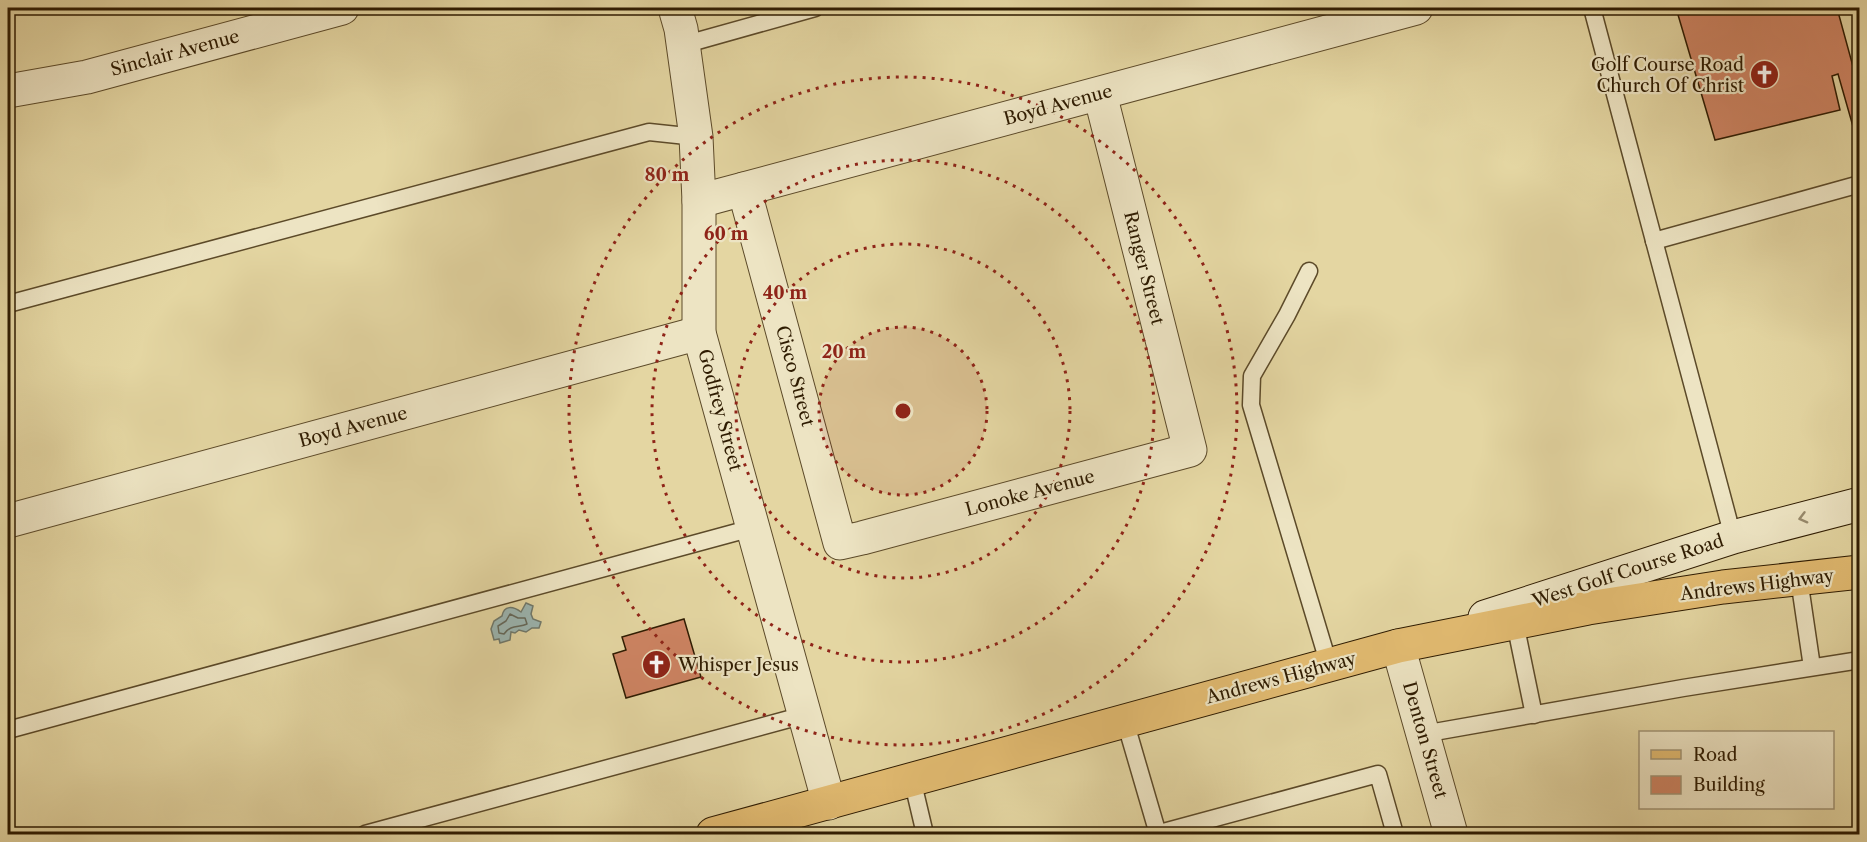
<svg xmlns="http://www.w3.org/2000/svg" width="1867" height="842" font-family="'Libre Caslon Text',serif">
<style>
.water{fill:#9bb6b2;stroke:#6f786b;stroke-width:1.5}
.lines{fill:none;stroke-linecap:round;stroke-linejoin:round}
.shore{stroke:#64685a;stroke-width:1.5}
.building{fill:#ce8463;stroke:#2e1b01;stroke-width:1.5}
.service-casing{stroke:#5c4a29;stroke-width:19}
.minor-casing{stroke:#5c4a29;stroke-width:35}
.tertiary-casing{stroke:#5c4a29;stroke-width:35}
.secondary-casing{stroke:#2e1b01;stroke-width:35}
.primary-casing{stroke:#2e1b01;stroke-width:35}
.service{stroke:#ede4c3;stroke-width:16}
.minor{stroke:#ede4c3;stroke-width:33}
.tertiary{stroke:#ede4c3;stroke-width:33}
.secondary{stroke:#ede4c3;stroke-width:33}
.primary{stroke:#e2bb71;stroke-width:33}
.oneway{stroke:#978a6c}
.ring{fill:none;stroke:#8f2418;stroke-width:3;stroke-dasharray:3 6}
.labels{text-anchor:middle;stroke-width:4.5;stroke-linejoin:round;paint-order:stroke}
.street-label{font-size:18px;fill:#2e1b01;stroke:#ede4c3}
.poi-label{font-size:18px;fill:#2e1b01;stroke:#ede4c3;text-anchor:end}
.centre{fill:#8f2418;stroke:#ede4c3;stroke-width:3}
.ring-label{font-size:18px;text-anchor:middle;font-weight:bold;fill:#8f2418;stroke:#ede4c3;stroke-width:4.5;stroke-linejoin:round;paint-order:stroke}
</style>
<rect width="100%" height="100%" fill="#e4d6a2"/>
<filter id="stains"><feTurbulence type="fractalNoise" baseFrequency=".00333" numOctaves="4"/><feColorMatrix values="0 0 0 0 .2 0 0 0 0 .09 0 0 0 0 .02 0 0 0 .5 -.17"/></filter>
<radialGradient id="worn" r=".72"><stop offset=".6" stop-color="#630" stop-opacity="0"/><stop offset="1" stop-color="#630" stop-opacity=".3"/></radialGradient>
<path class="water" d="M 526,603 L 533,606 L 531,614 L 533,619 L 541,622 L 539,628 L 532,628 L 526,632 L 519,630 L 515,633 L 511,632 L 510,640 L 500,643 L 499,639 L 494,640 L 491,629 L 494,621 L 502,616 C 504,605 513,606 521,612 Z"/>
<g class="lines">
<path class="shore" d="M 510,614 L 518,618 L 525,618 L 527,624 C 519,628 511,624 504,634 L 499,633 L 498,626 L 506,621 Z"/>
</g>
<g class="building">
<polygon points="1676,8 1837,8 1860,92 1860,144 1858,144 1838,74 1832,76 1840,110 1715,140"/>
<polygon points="684,619 701,677 626,698 613,654 626,650 622,637"/>
</g>
<g class="lines">
<defs>
<g id="service">
<polyline points="1592,8 1733,537"/>
<polyline points="683,45 815,8"/>
<polyline points="1654,241 1860,184"/>
<polyline points="1309,271 1287,315 1252,376 1251,405 1329,665"/>
<polyline points="8,304 649,132 696,137"/>
<polyline points="1799,579 1812,667"/>
<polyline points="1514,618 1534,715"/>
<polyline points="1125,721 1158,834"/>
<polyline points="8,730 752,528"/>
<polyline points="1423,734 1683,688 1860,660"/>
<polyline points="912,779 925,834"/>
<polyline points="365,834 804,715"/>
<polyline points="1156,834 1378,774 1395,834"/>
</g>
<g id="minor">
<polyline points="8,91 87,77 342,8"/>
<polyline points="744,189 840,543 862,538 1190,450 1100,94"/>
<polyline points="699,201 1416,8"/>
<polyline points="8,521 699,333"/>
<polyline points="1398,646 1451,834"/>
</g>
<polyline id="tertiary" points="675,8 681,29 696,137 699,201 699,333 829,803"/>
<polyline id="secondary" points="1485,617 1733,537 1860,504"/>
<polyline id="primary" points="713,834 1398,646 1588,608 1723,587 1860,572"/>
</defs>
<use href="#service" class="service-casing"/>
<use href="#minor" class="minor-casing"/>
<use href="#tertiary" class="tertiary-casing"/>
<use href="#secondary" class="secondary-casing"/>
<use href="#primary" class="primary-casing"/>
<use href="#service" class="service"/>
<use href="#minor" class="minor"/>
<use href="#tertiary" class="tertiary"/>
<use href="#secondary" class="secondary"/>
<use href="#primary" class="primary"/>
</g>
<defs><path id="oneway-chevron" d="M-2-3.5L2.5 0L-2 3.5" fill="none" stroke-width="1.6" stroke-linecap="round" stroke-linejoin="round" transform="scale(1.5)"/></defs>
<use class="oneway" href="#oneway-chevron" transform="translate(1803 518) rotate(165)"/>
<circle cx="903" cy="411" r="84" fill="#8f2418" fill-opacity=".12"/>
<g class="ring">
<circle cx="903" cy="411" r="84"/>
<circle cx="903" cy="411" r="167"/>
<circle cx="903" cy="411" r="251"/>
<circle cx="903" cy="411" r="334"/>
</g>
<defs>
<symbol id="church-disc" viewBox="-11 -11 22 22"><circle r="9.5" fill="#8f2418" stroke="#ede4c3"/><path d="M-1.2-6h2.4v3.5h3.3v2.4h-3.3V6h-2.4V-.1h-3.3v-2.4h3.3Z" fill="#fff"/></symbol>
</defs>
<g fill-rule="evenodd">
<use href="#church-disc" x="1748" y="58" width="33" height="33"/>
<use href="#church-disc" x="640" y="648" width="33" height="33"/>
</g>
<g class="labels">
<g class="street-label">
<text transform="translate(175 53) rotate(-15)" y="6">Sinclair Avenue</text>
<text transform="translate(1058 105) rotate(-15)" y="6">Boyd Avenue</text>
<text transform="translate(1144 268) rotate(76)" y="6">Ranger Street</text>
<text transform="translate(795 376) rotate(75)" y="6">Cisco Street</text>
<text transform="translate(720 410) rotate(75)" y="6">Godfrey Street</text>
<text transform="translate(353 427) rotate(-15)" y="6">Boyd Avenue</text>
<text transform="translate(1030 493) rotate(-15)" y="6">Lonoke Avenue</text>
<text transform="translate(1628 571) rotate(-18)" y="6">West Golf Course Road</text>
<text transform="translate(1757 585) rotate(-7)" y="6">Andrews Highway</text>
<text transform="translate(1281 678) rotate(-15)" y="6">Andrews Highway</text>
<text transform="translate(1425 740) rotate(74)" y="6">Denton Street</text>
</g>
<g class="poi-label">
<text x="1744" y="71">Golf Course Road<tspan x="1744" dy="21">Church Of Christ</tspan></text>
<text x="678" y="671" text-anchor="start">Whisper Jesus</text>
</g>
</g>
<circle cx="903" cy="411" r="9" class="centre"/>
<g class="ring-label">
<text x="667" y="181">80 m</text>
<text x="726" y="240">60 m</text>
<text x="785" y="299">40 m</text>
<text x="844" y="358">20 m</text>
</g>
<rect width="1867" height="842" fill="none" stroke="#e4d6a2" stroke-width="30"/>
<rect x="9" y="9" width="1849" height="824" fill="none" stroke="#2e1b01" stroke-width="3"/>
<rect x="15" y="15" width="1837" height="812" fill="none" stroke="#2e1b01" stroke-width="1.5"/>
<rect x="1639" y="731" width="195" height="78" fill="#ede4c3" stroke="#a19475" stroke-width="1.5"/>
<rect x="1651" y="750" width="30" height="9" fill="#e2bb71" stroke="#a19475" stroke-width="1.5"/>
<text x="1693" y="761" font-size="18" fill="#2e1b01">Road</text>
<rect x="1651" y="776" width="30" height="18" fill="#ce8463" stroke="#a19475" stroke-width="1.5"/>
<text x="1693" y="791" font-size="18" fill="#2e1b01">Building</text>
<rect width="100%" height="100%" filter="url(#stains)"/>
<rect width="100%" height="100%" fill="url(#worn)"/>
</svg>
